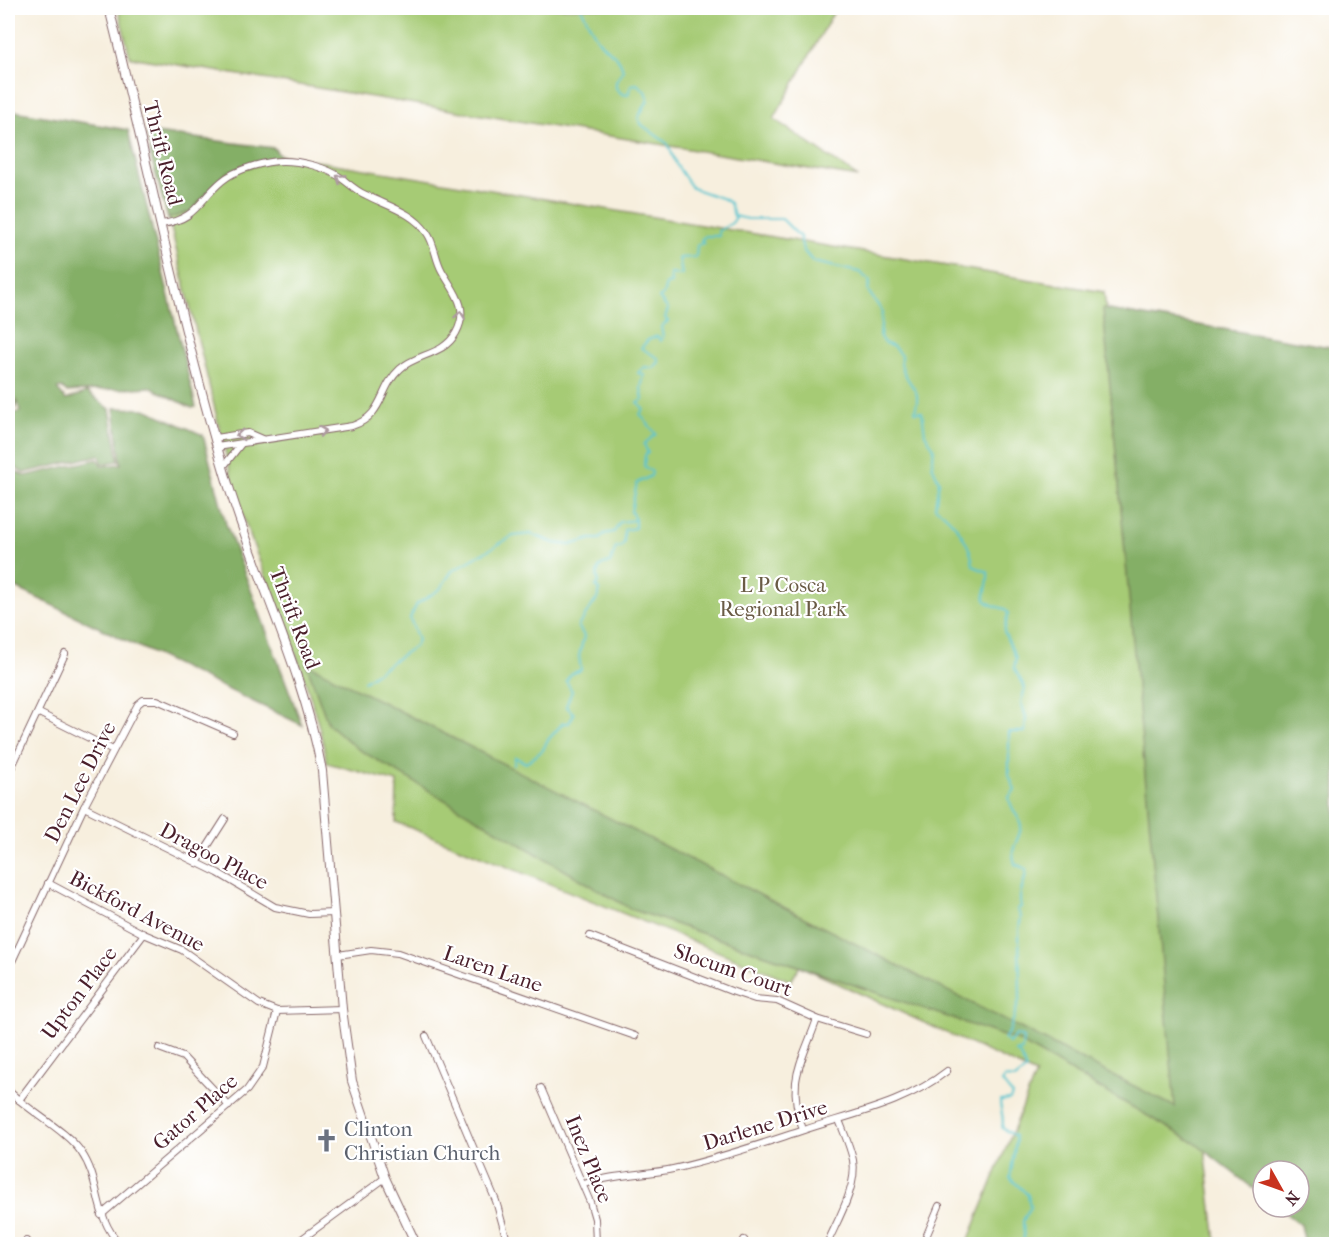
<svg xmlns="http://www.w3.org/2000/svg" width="1344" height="1252" font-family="'IM FELL French Canon',serif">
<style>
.green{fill:#a6cb75;stroke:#787550;stroke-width:1.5}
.forest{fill:#84af66;stroke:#676748;stroke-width:1.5}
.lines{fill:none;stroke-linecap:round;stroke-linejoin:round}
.stream{stroke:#59c5d0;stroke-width:2}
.minor-casing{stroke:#87686a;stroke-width:8}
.tertiary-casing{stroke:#87686a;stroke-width:10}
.minor{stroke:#fff;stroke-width:6}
.tertiary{stroke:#fff;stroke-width:8}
.oneway{stroke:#ae9aa0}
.labels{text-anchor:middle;stroke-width:4.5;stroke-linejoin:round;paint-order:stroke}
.street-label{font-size:21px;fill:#4a1f2b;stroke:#fff}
.park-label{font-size:21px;fill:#6a5b45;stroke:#fff}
.worship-label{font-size:21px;fill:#5b616d;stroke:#fff;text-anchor:start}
</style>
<rect width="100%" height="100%" fill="#fff"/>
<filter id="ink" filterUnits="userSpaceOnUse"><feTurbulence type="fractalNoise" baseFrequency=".0167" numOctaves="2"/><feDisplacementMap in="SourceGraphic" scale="12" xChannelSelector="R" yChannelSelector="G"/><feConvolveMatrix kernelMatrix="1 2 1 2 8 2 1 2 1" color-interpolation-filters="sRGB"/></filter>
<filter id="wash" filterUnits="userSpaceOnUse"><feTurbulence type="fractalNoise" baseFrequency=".008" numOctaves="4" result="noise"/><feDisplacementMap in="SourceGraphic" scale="24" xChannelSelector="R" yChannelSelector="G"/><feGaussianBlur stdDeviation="1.35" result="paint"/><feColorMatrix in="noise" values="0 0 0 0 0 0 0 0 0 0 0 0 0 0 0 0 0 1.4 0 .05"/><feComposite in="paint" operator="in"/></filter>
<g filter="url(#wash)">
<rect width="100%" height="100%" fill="#f7efde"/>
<g class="green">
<polygon points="118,8 836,8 774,119 858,177 130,57"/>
<path d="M 148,133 L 1104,292 L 1216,1242 L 1220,1244 L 967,1244 L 1036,1074 L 800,966 L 791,981 L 396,822 L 397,782 L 327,763 C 310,668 263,583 235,492 Z"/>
</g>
<g class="forest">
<polygon points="8,110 128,130 196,407 192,408 150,387 66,392 62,388 57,389 66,400 87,392 110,409 119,461 102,464 100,455 24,473 8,464 8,414 20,412 17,399 16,408 8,411"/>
<polygon points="147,132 274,148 282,159 227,172 191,211 168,219 151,157"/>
<polygon points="1103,309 1336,348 1336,1244 1305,1244 1301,1225 1277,1207 1299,1207 1299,1171 1263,1171 1263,1196 1195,1143 1018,1041 631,909 358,749 328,724 306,663 1175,1107"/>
<polygon points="114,408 145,409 203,435 226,524 302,725 8,584 8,468 25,476 98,459 102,466 121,464"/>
</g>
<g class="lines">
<g class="stream">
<path d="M 581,8 C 587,18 592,32 600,42 C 609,54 618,52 623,70 L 616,82 L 616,88 L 622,94 L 628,95 L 631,85 L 637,84 L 645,91 L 648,100 L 638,118 L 642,125 L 668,144 L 676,164 L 692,188 L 724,199 L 730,203 L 734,216 L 748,219 L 782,219 L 800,237 L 803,250 L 813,262 L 859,272 L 870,281 L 868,291 L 882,311 L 880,337 L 884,343 L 894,347 L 901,356 C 899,371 910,381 916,392 C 919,399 916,406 915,412 L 922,412 L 925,434 L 934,448 L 932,465 L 939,481 L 935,507 C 953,519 972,544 973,566 L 988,572 C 990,597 971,600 1005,609 L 1008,613 L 1004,632 L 1016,658 L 1014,668 L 1025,688 L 1021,702 L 1026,717 L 1025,732 L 1009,732 L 1009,775 L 1015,790 L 1009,797 C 1010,810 1022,819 1021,827 C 1019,843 1009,845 1015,864 L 1026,869 C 1026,884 1017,892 1021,907 L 1017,909 L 1021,917 L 1019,929 L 1020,997 L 1010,1030 L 1004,1039 L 1009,1043 L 1016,1035 L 1023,1038 L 1022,1050 L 1016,1052 L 1021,1056 L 1026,1070 L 1015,1079 L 1005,1078 L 1002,1082 L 1012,1095 L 1010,1100 L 1000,1101 C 1000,1111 1005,1117 1002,1128 L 1015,1136 L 1016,1141 L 1010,1178 L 1028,1195 L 1030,1207 L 1023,1221 L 1024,1244"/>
<polyline points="364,681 415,646 418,640 410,618 417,604 440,589 452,571 513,536 531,534 554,543 570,545 591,539 600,539 604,534 614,532 620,522 635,520"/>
<path d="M 514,765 L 515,757 L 526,763 L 543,750 L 547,741 L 563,723 L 569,723 L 574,714 L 566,706 L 572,691 L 566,681 L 571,674 L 581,670 L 579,656 L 584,636 L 578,626 L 599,596 L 599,590 L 596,586 L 599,582 C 596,576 597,568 603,564 L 610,563 L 616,547 L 620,548 L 624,543 L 624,530 L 635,528 L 635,520 L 631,511 L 637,483 L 651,476 L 652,472 L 644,466 L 645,455 L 648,453 L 644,444 L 656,434 L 640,414 L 644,409 L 638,403 L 643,400 L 641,388 L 644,375 L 638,373 L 644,367 L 653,368 L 659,362 L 658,358 L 641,348 L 648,340 L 658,336 L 660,341 L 663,337 L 661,327 L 668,321 L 665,318 L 668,309 L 659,298 L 663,295 L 666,284 L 671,283 L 670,274 L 682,275 L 679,258 L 696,257 L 697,245 L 704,243 L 701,240 L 705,236 L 719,236 L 718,231 L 732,223 L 736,217"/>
</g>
</g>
</g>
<g filter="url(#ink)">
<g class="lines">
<defs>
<g id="minor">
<path d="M 162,224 C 197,219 198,201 222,181 C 236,169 266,161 283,161 C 301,161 325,167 340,177 C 348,183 356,191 366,195 C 387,206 413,212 427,233 C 435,244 435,259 442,271 C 454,292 470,307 456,333 C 443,356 417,353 400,369 C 378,389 385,415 352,426 L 217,447"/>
<polyline points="215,438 248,433 264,440"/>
<polyline points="223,467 241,444"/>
<polyline points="39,713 113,750"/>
<polyline points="8,775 65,654"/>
<polyline points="84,807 218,873 275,907 309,914 334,913"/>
<polyline points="197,863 225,819"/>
<polyline points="48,883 144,934 182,950 259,1004 277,1011 342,1009"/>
<polyline points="590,936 731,991 755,999 777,1001 817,1019 866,1034"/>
<polyline points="338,955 371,950 398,953 635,1036"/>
<polyline points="8,970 84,807 138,704 143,700 157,700 233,733"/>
<polyline points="426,1036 496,1201 508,1244"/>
<polyline points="159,1048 183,1057 229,1106"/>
<polyline points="541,1088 590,1202 595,1219 596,1244"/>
<path d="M 8,1090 C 28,1111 66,1130 81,1152 C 102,1182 93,1216 120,1244"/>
<polyline points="19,1100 144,934"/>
<path d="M 803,1130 C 786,1079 801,1065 817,1019"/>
<path d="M 584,1184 C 613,1174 644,1175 673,1169 C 718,1159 761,1144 804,1130 C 852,1114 907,1103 947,1071"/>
<polyline points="101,1215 247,1090 263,1067 277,1011"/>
<polyline points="26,1241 26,1244"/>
<polyline points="295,1244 385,1178"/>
<polyline points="742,1244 744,1240"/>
<path d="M 827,1244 C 837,1221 858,1186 853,1160 C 850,1146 844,1133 839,1120"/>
<polyline points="923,1244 939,1206"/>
</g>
<path id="tertiary" d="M 109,8 C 148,162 179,321 225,474 C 254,574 303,668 322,771 L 342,1009 L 352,1081 L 385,1178 L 416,1244"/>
</defs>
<use href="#minor" class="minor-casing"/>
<use href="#tertiary" class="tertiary-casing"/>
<use href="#minor" class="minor"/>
<use href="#tertiary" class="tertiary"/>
</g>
<defs><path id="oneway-chevron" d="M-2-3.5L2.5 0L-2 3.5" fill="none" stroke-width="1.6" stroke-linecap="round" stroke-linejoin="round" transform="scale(1.5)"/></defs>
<g class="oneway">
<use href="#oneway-chevron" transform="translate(340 178) rotate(-146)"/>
<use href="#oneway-chevron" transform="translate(460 315) rotate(-83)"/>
<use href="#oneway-chevron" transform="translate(322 431) rotate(-9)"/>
<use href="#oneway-chevron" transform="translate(240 435) rotate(175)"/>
</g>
</g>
<defs>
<symbol id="church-bare" viewBox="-9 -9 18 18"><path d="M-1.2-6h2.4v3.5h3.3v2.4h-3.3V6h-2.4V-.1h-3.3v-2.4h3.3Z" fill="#6b7280" stroke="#fff" stroke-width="2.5" paint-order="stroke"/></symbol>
</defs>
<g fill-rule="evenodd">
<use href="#church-bare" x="310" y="1124" width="33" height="33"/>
</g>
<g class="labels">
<g class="street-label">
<text transform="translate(163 153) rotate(76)" y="7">Thrift Road</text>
<text transform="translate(295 618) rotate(69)" y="7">Thrift Road</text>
<text transform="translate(80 782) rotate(-63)" y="7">Den Lee Drive</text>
<text transform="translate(214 856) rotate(28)" y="7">Dragoo Place</text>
<text transform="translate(137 911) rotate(28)" y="7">Bickford Avenue</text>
<text transform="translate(493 969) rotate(19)" y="7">Laren Lane</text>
<text transform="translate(733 970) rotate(19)" y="7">Slocum Court</text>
<text transform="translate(79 993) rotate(-53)" y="7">Upton Place</text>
<text transform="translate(195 1112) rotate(-41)" y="7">Gator Place</text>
<text transform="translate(765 1125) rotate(-17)" y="7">Darlene Drive</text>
<text transform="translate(589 1159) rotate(68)" y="7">Inez Place</text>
</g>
<g class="park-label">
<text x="783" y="592">L P Cosca<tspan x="783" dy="24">Regional Park</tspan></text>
</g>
<g class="worship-label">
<text x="344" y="1136">Clinton<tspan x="344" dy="24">Christian Church</tspan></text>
</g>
</g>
<rect width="1344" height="1252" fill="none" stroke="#fff" stroke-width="30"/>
<g transform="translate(1281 1189) rotate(130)"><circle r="28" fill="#ffffff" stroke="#b7a5aa" stroke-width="1.5"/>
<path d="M0-4.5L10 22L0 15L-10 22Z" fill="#c8321e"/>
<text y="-9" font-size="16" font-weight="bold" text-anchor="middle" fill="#4a1f2b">N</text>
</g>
</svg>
